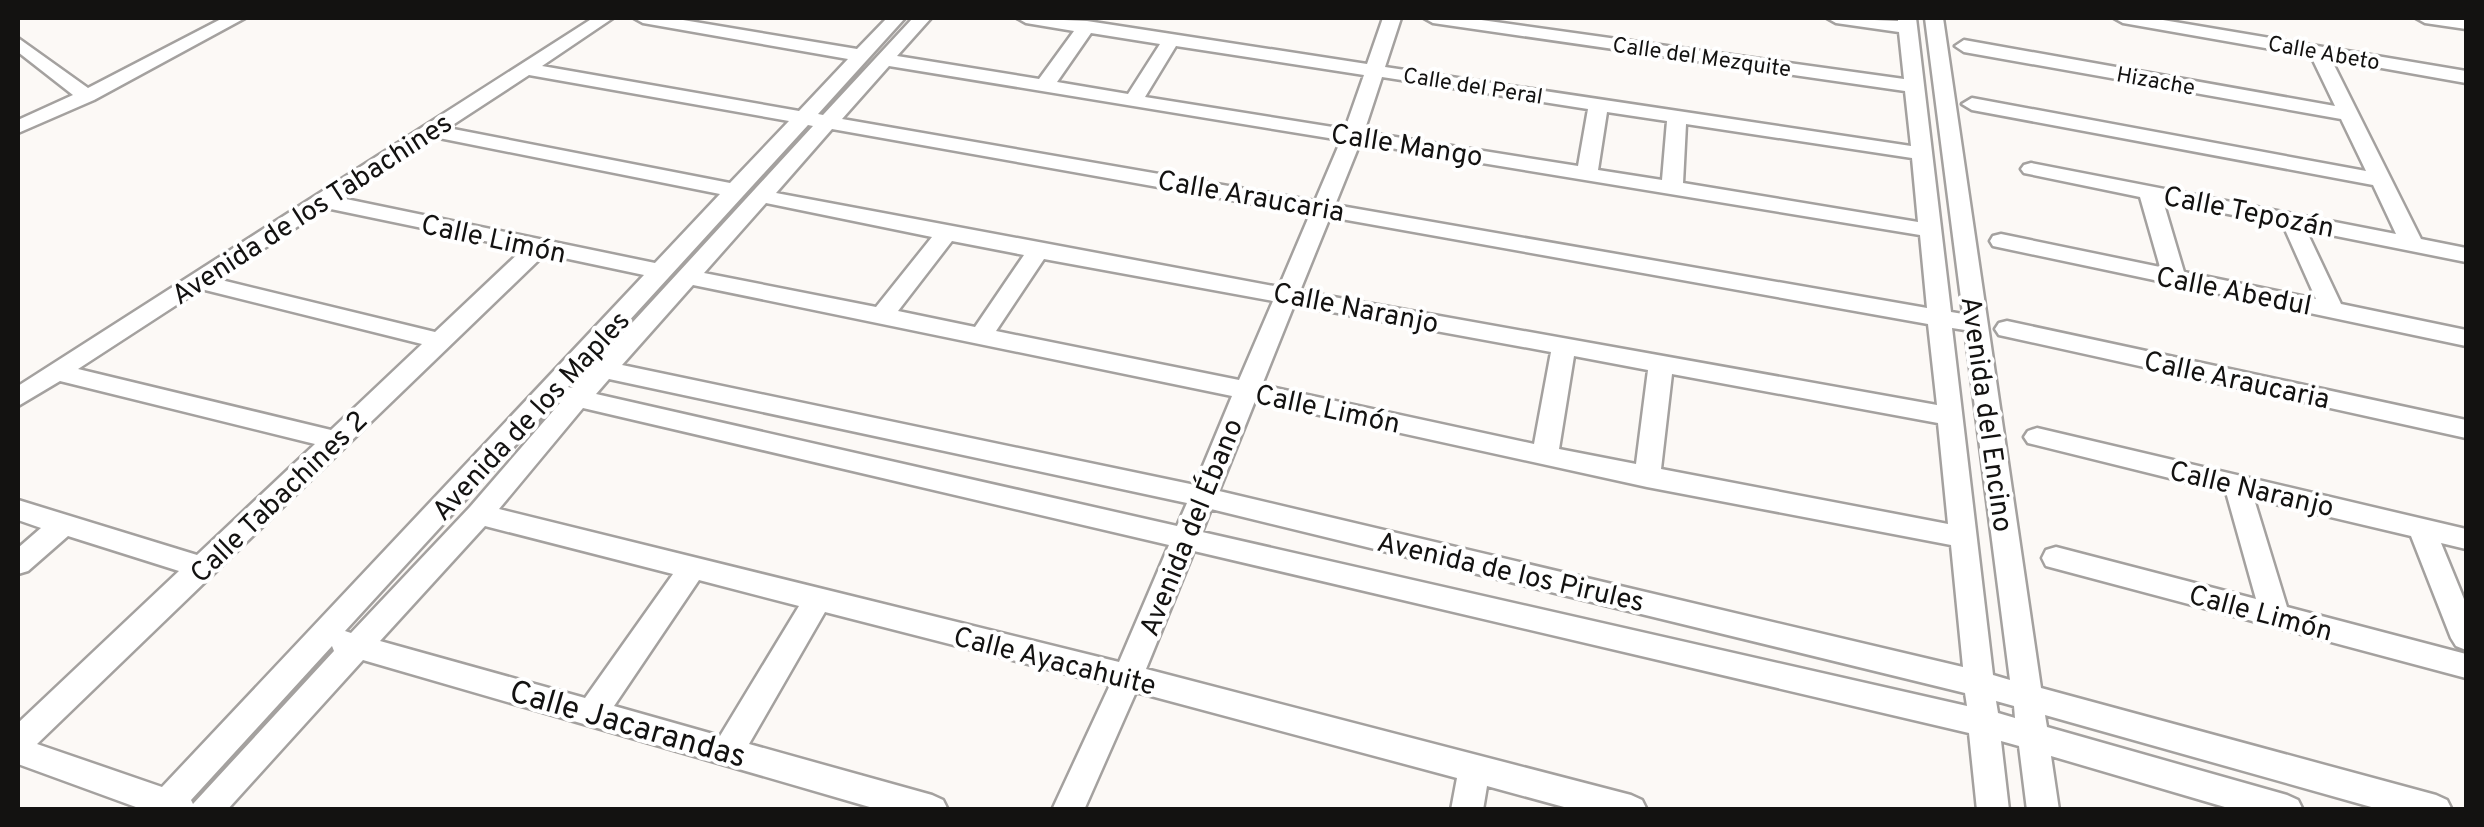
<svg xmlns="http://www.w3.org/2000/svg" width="2484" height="827" font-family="Overpass,sans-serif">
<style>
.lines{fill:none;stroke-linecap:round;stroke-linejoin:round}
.minor-casing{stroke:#a4a19f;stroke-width:5}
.minor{fill:#fff;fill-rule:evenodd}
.labels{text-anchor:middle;stroke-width:8;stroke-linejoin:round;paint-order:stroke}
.far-street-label{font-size:22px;fill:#131211;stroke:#fff}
.street-label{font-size:28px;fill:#131211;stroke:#fff}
.near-street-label{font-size:32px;fill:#131211;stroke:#fff}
</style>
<rect width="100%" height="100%" fill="#fcf9f6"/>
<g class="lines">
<defs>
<g id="minor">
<polygon points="223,18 245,18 94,100 18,133 18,120 73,95 18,52 18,38 88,88"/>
<path d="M 593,18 L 613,18 L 542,66 L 799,111 L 848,59 L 643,23 L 634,18 L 671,18 L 857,49 L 887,18 L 905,18 L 818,114 L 823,115 L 913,18 L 931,18 L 897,56 L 1039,79 L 1074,31 L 1026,23 L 1017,18 L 1087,21 L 1367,64 L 1383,18 L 1401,18 L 1385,67 L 1911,146 L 1905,91 L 1433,23 L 1424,18 L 1467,18 L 1904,79 L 1899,32 L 1836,23 L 1827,18 L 1898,21 L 1898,18 L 1916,18 L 1951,312 L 1963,314 L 1925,18 L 1943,18 L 2041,688 L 2436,795 L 2447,800 L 2452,810 L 2382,810 L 2045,715 L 2047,727 L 2287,795 L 2298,800 L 2303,810 L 2235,810 L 2051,756 L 2059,810 L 2027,810 L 2019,746 L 2001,741 L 2009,810 L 1977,810 L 1969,733 L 1194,551 L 1146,669 L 1631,795 L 1642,800 L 1647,810 L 1575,810 L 1487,786 L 1483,810 L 1451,810 L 1457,778 L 1136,692 L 1084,810 L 1052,810 L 1110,685 L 825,612 L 749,744 L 932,795 L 943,800 L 948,810 L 880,810 L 363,660 L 227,810 L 144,810 L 18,764 L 18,723 L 179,571 L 68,536 L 28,571 L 18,574 L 18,548 L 41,528 L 18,520 L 18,500 L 197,555 L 315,444 L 60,381 L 18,406 L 18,386 ZM 1091,33 L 1160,44 L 1128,94 L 1057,82 ZM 1176,46 L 1364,75 L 1345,129 L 1145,97 ZM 889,66 L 1341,140 L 1315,201 L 842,119 ZM 529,75 L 789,121 L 730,183 L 448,128 ZM 1382,77 L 1588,109 L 1578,166 L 1364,132 ZM 1607,112 L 1667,121 L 1662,180 L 1598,170 ZM 1686,124 L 1912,158 L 1918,222 L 1683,183 ZM 808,125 L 813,126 L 598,360 L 594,359 ZM 832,129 L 1310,214 L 1279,287 L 776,193 ZM 434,137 L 720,194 L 655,263 L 341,198 ZM 1360,143 L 1920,235 L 1927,308 L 1335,205 ZM 766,203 L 932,237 L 876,307 L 704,273 ZM 326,208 L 523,249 L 435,332 L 217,279 ZM 1330,217 L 1928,324 L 1937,405 L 1300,291 ZM 952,241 L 1024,255 L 975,327 L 898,311 ZM 545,254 L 644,275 L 162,787 L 37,744 ZM 1044,259 L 1273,301 L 1239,380 L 996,331 ZM 693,285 L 1232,396 L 1195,485 L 622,365 ZM 201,289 L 422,344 L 331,430 L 78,369 ZM 1294,305 L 1551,352 L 1534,444 L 1262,385 ZM 1952,328 L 1965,330 L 2010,680 L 1993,675 ZM 1574,356 L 1648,370 L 1636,464 L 1559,449 ZM 581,373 L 586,374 L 572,388 L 568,387 ZM 1672,374 L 1938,423 L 1948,524 L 1661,469 ZM 609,379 L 1187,503 L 1177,526 L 596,394 ZM 1255,401 L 1647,487 L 1951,545 L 1963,667 L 1219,491 ZM 555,402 L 560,403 L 470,507 L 351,633 L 345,631 ZM 583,408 L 1169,545 L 1119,662 L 499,509 ZM 1211,509 L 1965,693 L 1967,706 L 1202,532 ZM 485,526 L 673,574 L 585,698 L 380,641 ZM 699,580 L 799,606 L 720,736 L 614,706 ZM 332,646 L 334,651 L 193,804 L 191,800 ZM 1996,701 L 2014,706 L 2015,718 L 1998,713 Z"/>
<path d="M 2114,18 L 2151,18 L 2466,71 L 2466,83 L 2331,59 L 2421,239 L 2466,248 L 2466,262 L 2306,230 L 2341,304 L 2466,330 L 2466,346 L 1993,246 L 1990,241 L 1993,236 L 2001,234 L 2160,267 L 2140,197 L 2024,173 L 2021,169 L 2024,165 L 2031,163 L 2396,234 L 2373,185 L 1972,110 L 1962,104 L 1972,98 L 2366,171 L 2341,119 L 1964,52 L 1955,46 L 1964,40 L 2335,106 L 2311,56 L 2123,23 ZM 2163,201 L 2283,225 L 2316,299 L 2184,272 Z"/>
<polygon points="2416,18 2466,19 2466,29 2425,23"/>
<polygon points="2007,321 2466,420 2466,438 1999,335 1995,329 1999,323"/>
<polygon points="2037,428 2466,529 2466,549 2441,543 2466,604 2466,650 2456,646 2451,638 2411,536 2254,499 2287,607 2466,654 2466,678 2046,566 2042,558 2046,550 2056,547 2256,599 2226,492 2028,443 2024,437 2028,431"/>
</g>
</defs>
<use href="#minor" class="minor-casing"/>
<use href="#minor" class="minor"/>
</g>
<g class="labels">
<g class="far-street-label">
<text transform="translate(2324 52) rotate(10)" y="8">Calle Abeto</text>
<text transform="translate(1702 56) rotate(8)" y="8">Calle del Mezquite</text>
<text transform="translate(2156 80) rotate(10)" y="8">Hizache</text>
<text transform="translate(1473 85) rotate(9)" y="8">Calle del Peral</text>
</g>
<g class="street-label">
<text transform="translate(1407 144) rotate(9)" y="10">Calle Mango</text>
<text transform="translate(1251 195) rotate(10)" y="10">Calle Araucaria</text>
<text transform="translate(311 208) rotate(-33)" y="10">Avenida de los Tabachines</text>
<text transform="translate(2249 211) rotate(11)" y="10">Calle Tepozán</text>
<text transform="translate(494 238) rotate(12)" y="10">Calle Limón</text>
<text transform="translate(2234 290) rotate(11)" y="10">Calle Abedul</text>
<text transform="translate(1356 307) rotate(11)" y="10">Calle Naranjo</text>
<text transform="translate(2237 379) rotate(12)" y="10">Calle Araucaria</text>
<text transform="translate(1328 408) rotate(12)" y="10">Calle Limón</text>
<text transform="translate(1988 414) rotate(82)" y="10">Avenida del Encino</text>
<text transform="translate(530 415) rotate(-47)" y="10">Avenida de los Maples</text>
<text transform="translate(2252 488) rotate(13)" y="10">Calle Naranjo</text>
<text transform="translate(278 496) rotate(-44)" y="10">Calle Tabachines 2</text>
<text transform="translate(1190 527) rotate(-68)" y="10">Avenida del Ébano</text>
<text transform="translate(1511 571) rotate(13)" y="10">Avenida de los Pirules</text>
<text transform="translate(2261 612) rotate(15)" y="10">Calle Limón</text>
<text transform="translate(1055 660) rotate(14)" y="10">Calle Ayacahuite</text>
</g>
<g class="near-street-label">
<text transform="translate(628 723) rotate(16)" y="11">Calle Jacarandas</text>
</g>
</g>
<rect width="2484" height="827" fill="none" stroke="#131211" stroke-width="40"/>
</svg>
